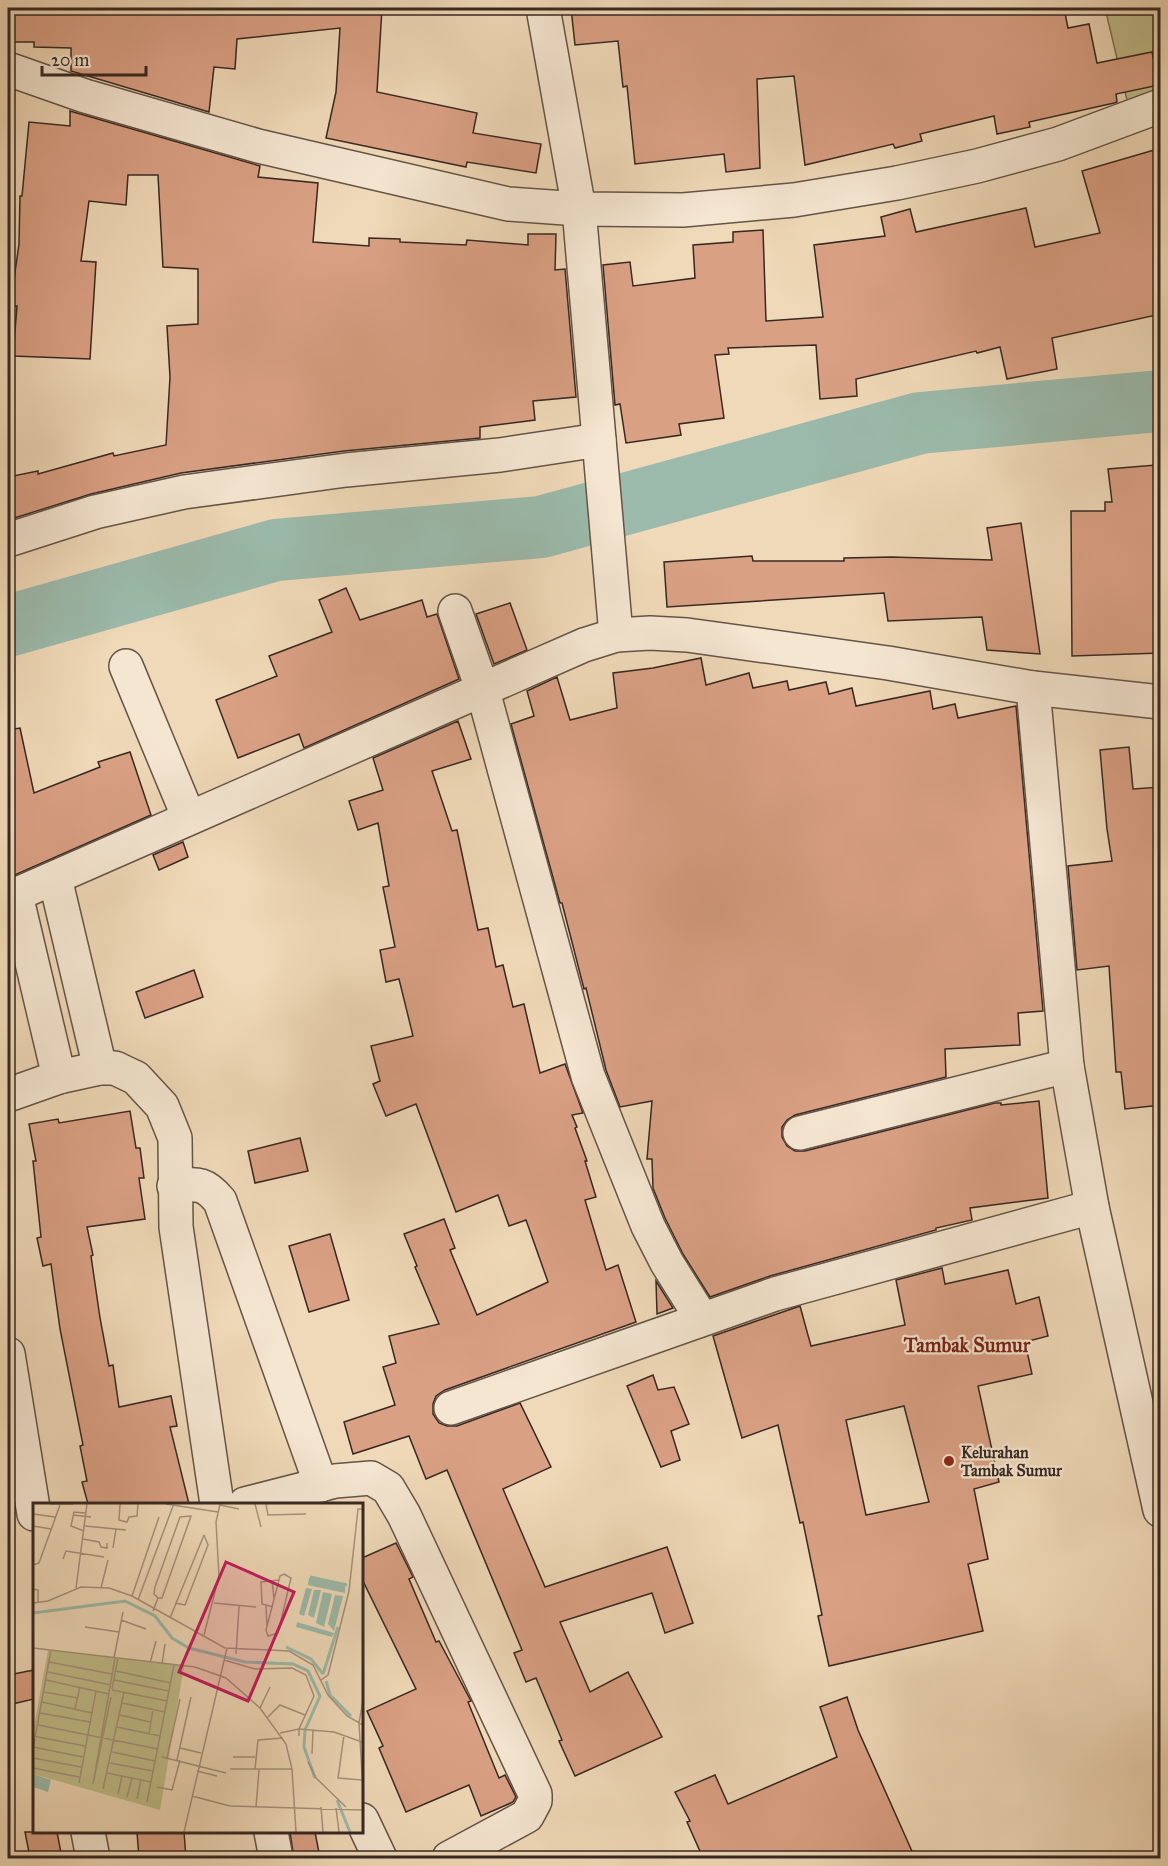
<svg xmlns="http://www.w3.org/2000/svg" width="1168" height="1866" font-family="'IM FELL Great Primer',serif">
<style>
.green{fill:#c0be8a;stroke:#7b7356;stroke-width:1.5}
.lines{fill:none;stroke-linecap:round;stroke-linejoin:round}
.river{stroke:#9bbaab;stroke-width:62}
.building{fill:#daa084;stroke:#362822;stroke-width:1.5;fill-rule:evenodd}
.minor-casing{stroke:#645448;stroke-width:36}
.tertiary-casing{stroke:#645448;stroke-width:36}
.minor{stroke:#f5e6d1;stroke-width:33}
.tertiary{stroke:#f5e6d1;stroke-width:33}
.poi-dot{fill:#8f2418;stroke:#f5e6d1;stroke-width:2}
.labels{text-anchor:middle;stroke-width:4.5;stroke-linejoin:round;paint-order:stroke}
.poi-label{font-size:16px;font-weight:bold;fill:#362822;stroke:#f5e6d1;text-anchor:start}
.quarter-label{font-size:20px;font-weight:bold;fill:#7a1f14;stroke:#f5e6d1}
.inset-river{fill:none;stroke:#9bbaab;stroke-width:3}
.inset-road{fill:none;stroke:#a6927c;stroke-width:1.5}
.view{fill:#c2185b;fill-opacity:0.15;stroke:#c2185b;stroke-width:3}
.inset-edge{fill:none;stroke:#362822;stroke-width:3}
</style>
<rect width="100%" height="100%" fill="#f0d9b8"/>
<filter id="stains"><feTurbulence type="fractalNoise" baseFrequency=".00333" numOctaves="4"/><feColorMatrix values="0 0 0 0 .2 0 0 0 0 .09 0 0 0 0 .02 0 0 0 .5 -.17"/></filter>
<radialGradient id="worn" r=".72"><stop offset=".6" stop-color="#630" stop-opacity="0"/><stop offset="1" stop-color="#630" stop-opacity=".3"/></radialGradient>
<polygon class="green" points="1105,8 1160,8 1160,106 1131,117"/>
<g class="lines">
<polyline class="river" points="8,626 276,550 541,527 920,423 1160,401"/>
</g>
<g class="building">
<polygon points="8,8 382,8 377,92 477,113 473,133 541,144 536,173 467,162 466,167 326,138 336,92 340,28 237,39 235,69 214,67 209,112 71,71 71,48 34,47 34,42 8,42"/>
<polygon points="571,8 1064,8 1068,28 1089,24 1097,63 1152,52 1159,85 1116,94 1117,102 1114,103 1029,122 1030,127 997,134 994,116 920,134 922,141 895,148 893,144 805,165 794,76 757,79 760,168 726,172 724,154 635,164 627,86 623,87 618,41 575,45"/>
<polygon points="70,111 260,166 258,177 318,183 313,242 369,246 369,238 400,239 400,242 466,245 467,240 528,245 528,234 556,234 555,270 565,269 576,397 533,401 535,420 480,427 480,438 344,451 181,473 91,494 8,520 8,477 38,471 38,474 113,453 114,456 166,445 170,377 167,326 198,324 198,269 163,267 158,175 128,175 126,205 89,201 81,261 96,262 90,359 13,356 17,306 12,306 14,279 19,244 20,196 22,196 29,122 70,126"/>
<polygon points="1161,148 1161,266 1155,267 1161,294 1161,314 1052,338 1057,369 1007,379 1000,347 977,353 976,351 856,379 857,396 820,399 816,345 728,348 729,354 715,355 724,418 679,424 681,435 626,443 620,404 615,405 603,265 630,262 633,286 695,278 693,245 733,242 733,232 763,230 766,321 823,317 814,245 885,236 881,217 910,209 916,232 1026,208 1035,247 1100,233 1082,171"/>
<polygon points="1156,465 1159,495 1161,653 1072,656 1071,511 1105,511 1105,502 1112,502 1108,469"/>
<polygon points="1021,523 1040,654 987,650 982,617 888,621 884,593 667,607 664,562 752,556 753,561 844,561 844,558 892,557 992,560 987,528"/>
<polygon points="346,588 360,620 422,600 427,617 437,614 459,679 304,748 299,734 238,758 216,700 277,676 269,656 332,632 319,600"/>
<polygon points="510,603 527,650 494,664 476,614"/>
<polygon points="701,658 706,685 749,673 753,688 787,681 789,690 826,682 829,694 852,688 856,706 930,691 933,709 955,704 958,718 1016,706 1043,1011 1018,1013 1020,1045 945,1049 946,1077 795,1115 787,1120 782,1127 782,1137 787,1146 795,1151 805,1151 995,1103 1001,1103 1001,1105 1039,1101 1048,1198 970,1208 972,1220 936,1228 936,1230 770,1276 710,1297 683,1254 665,1218 653,1188 652,1159 647,1159 652,1101 620,1107 606,1070 586,988 584,989 562,903 560,903 511,724 534,716 527,691 557,677 570,720 617,708 613,673 653,668"/>
<polygon points="458,721 471,759 432,771 452,831 457,830 478,930 488,928 496,967 503,965 513,1007 524,1004 540,1073 565,1064 583,1113 572,1115 577,1127 575,1128 587,1161 585,1161 596,1197 585,1200 606,1270 618,1265 636,1322 445,1390 436,1396 433,1404 433,1414 439,1423 447,1426 457,1426 520,1403 551,1467 503,1489 545,1587 667,1547 693,1623 665,1633 652,1593 560,1622 590,1692 628,1672 662,1737 575,1776 559,1741 562,1740 536,1678 526,1682 514,1653 522,1650 447,1470 426,1479 409,1436 353,1454 344,1422 395,1405 383,1367 396,1363 389,1336 439,1324 415,1267 417,1266 404,1234 444,1219 455,1248 450,1250 477,1315 548,1282 526,1220 509,1226 498,1195 456,1212 416,1104 386,1116 373,1084 380,1081 371,1046 413,1036 399,979 386,982 380,950 395,947 383,887 389,886 378,823 358,830 349,801 383,790 373,758"/>
<polygon points="20,728 34,793 100,767 98,762 130,752 151,815 8,878 8,730"/>
<polygon points="1129,747 1133,789 1161,787 1161,1105 1125,1109 1121,1072 1116,1072 1109,966 1077,970 1068,866 1112,861 1107,829 1100,750"/>
<polygon points="183,842 188,857 159,870 153,855"/>
<polygon points="194,970 203,997 145,1018 136,992"/>
<polygon points="130,1111 136,1148 140,1148 144,1178 139,1178 145,1219 87,1227 93,1255 91,1256 100,1318 109,1366 113,1365 119,1407 171,1396 177,1426 170,1427 189,1504 88,1504 82,1482 87,1481 80,1446 83,1445 60,1329 51,1264 43,1266 37,1238 41,1237 33,1161 36,1161 29,1124 58,1119 59,1123"/>
<polygon points="300,1138 308,1171 255,1183 248,1151"/>
<polygon points="330,1234 349,1300 309,1312 289,1246"/>
<path d="M 942,1268 L 945,1284 L 1008,1270 L 1016,1304 L 1039,1297 L 1048,1336 L 1025,1342 L 1032,1374 L 978,1386 L 999,1482 L 974,1489 L 988,1559 L 968,1564 L 983,1631 L 829,1666 L 818,1616 L 822,1615 L 803,1522 L 800,1523 L 778,1425 L 742,1438 L 713,1336 L 800,1306 L 811,1346 L 905,1325 L 896,1280 ZM 904,1406 L 929,1502 L 866,1515 L 846,1420 Z"/>
<polygon points="656,1281 673,1308 657,1314"/>
<polygon points="653,1375 658,1390 674,1387 689,1424 671,1431 680,1460 661,1467 627,1386"/>
<polygon points="396,1543 413,1577 409,1579 436,1642 439,1641 471,1701 468,1702 499,1778 505,1775 516,1797 513,1802 481,1816 469,1785 406,1812 379,1748 383,1746 367,1711 416,1689 362,1579 362,1558"/>
<polygon points="34,1670 34,1699 8,1705 8,1675"/>
<polygon points="847,1697 858,1730 915,1858 703,1858 687,1822 690,1821 675,1792 715,1775 728,1804 837,1757 820,1707"/>
<polygon points="25,1832 57,1832 62,1858 30,1858"/>
<polygon points="137,1832 184,1832 186,1858 139,1858"/>
<polygon points="290,1832 315,1832 320,1858 294,1858"/>
</g>
<g class="lines">
<defs>
<g id="minor">
<polyline points="543,8 579,209 616,635"/>
<polyline points="8,540 95,512 184,492 346,470 500,455 599,440"/>
<polyline points="455,611 483,691 588,1076 648,1226 667,1263 702,1319"/>
<polyline points="126,666 189,818"/>
<polyline points="1033,688 1067,1066 1092,1207 1160,1510"/>
<polyline points="55,878 100,1068"/>
<polyline points="16,895 59,1077"/>
<polyline points="8,898 584,645 616,635 650,633 687,635 888,663 1033,688 1160,702"/>
<polyline points="8,1095 59,1077 100,1068 115,1068 136,1078 162,1106 175,1138 176,1227 217,1504"/>
<polyline points="800,1133 1067,1066"/>
<path d="M 174,1186 C 198,1184 204,1182 220,1201 L 321,1485"/>
<polyline points="8,1354 34,1514"/>
<polyline points="451,1408 775,1294 1092,1207"/>
<polyline points="245,1504 335,1481 371,1478 388,1488 404,1515 535,1794 535,1801 527,1816 449,1858"/>
<polyline points="362,1820 380,1858"/>
<polyline points="88,1832 93,1858"/>
<polyline points="271,1832 276,1858"/>
</g>
<polyline id="tertiary" points="8,69 85,96 258,146 508,204 579,209 683,210 794,200 897,183 977,166 1058,144 1160,106"/>
</defs>
<use href="#minor" class="minor-casing"/>
<use href="#tertiary" class="tertiary-casing"/>
<use href="#minor" class="minor"/>
<use href="#tertiary" class="tertiary"/>
</g>
<circle class="poi-dot" cx="949" cy="1461" r="6"/>
<g class="labels">
<g class="poi-label">
<text x="961" y="1458">Kelurahan<tspan x="961" dy="18">Tambak Sumur</tspan></text>
</g>
<g class="quarter-label">
<text x="967" y="1352">Tambak Sumur</text>
</g>
</g>
<g transform="translate(33 1503)">
<rect width="330" height="330" fill="#f0d9b8"/>
<path d="M 15,147 L 151,163 L 127,307 L 0,271 L 0,229 Z" fill="#c0be8a"/>
<path d="M 276,75 L 312,83 L 312,90 L 275,82 ZM 273,85 L 279,86 L 271,113 L 266,111 ZM 281,87 L 288,87 L 281,115 L 275,112 ZM 290,89 L 299,91 L 291,124 L 283,120 ZM 302,92 L 310,93 L 301,128 L 295,121 ZM 264,119 L 301,130 L 299,134 L 263,124 ZM 0,271 L 18,277 L 15,289 L 0,284 Z" fill="#9bbaab"/>
<path class="inset-river" d="M 277,74 L 314,82M 0,110 L 92,98 L 122,113 L 139,135 L 156,145 L 212,159 L 260,161 L 275,168 L 287,193 L 272,227 L 271,244 L 282,275M 253,144 L 278,156 L 290,171M 290,171 L 305,124M 293,178 L 297,192 L 318,213M 304,297 L 317,329"/>
<path class="inset-road" d="M 18,1 L 40,1M 87,1 L 86,17 L 94,19 L 96,14 L 104,13 L 105,1M 133,1 L 185,9M 222,1 L 228,24M 233,1 L 235,12 L 273,11M 187,2 L 206,6M 0,11 L 22,14M 40,12 L 58,14M 0,23 L 18,26M 52,23 L 93,27M 51,28 L 38,23 L 41,9 L 52,10M 50,36 L 66,39 L 68,44 L 74,45 L 74,40M 80,45 L 83,26M 30,56 L 33,48 L 71,54M 0,62 L 6,60 L 27,2M 251,71 L 258,75 L 245,130 L 235,133 L 233,127 L 247,73 ZM 239,77 L 241,96M 43,85 L 54,1M 68,85 L 75,57M 0,86 L 5,87 L 5,100M 99,93 L 126,14M 105,97 L 140,3M 0,100 L 15,98 L 48,84 L 76,85 L 99,93 L 192,145 L 256,148 L 280,162 L 295,192 L 314,213 L 330,222M 142,100 L 152,102 L 175,42 L 171,32M 181,100 L 223,104M 233,103 L 234,124M 240,104 L 229,101 L 228,79 L 246,77M 120,108 L 125,95 L 129,95 L 158,13 L 147,14 L 122,84 L 121,91 L 125,95M 137,115 L 171,32M 88,117 L 113,126M 52,124 L 86,129M 171,132 L 186,73 L 183,19 L 187,1M 0,145 L 162,164 L 193,175 L 227,205 L 253,241 L 259,266 L 263,329M 203,151 L 206,103M 81,155 L 90,109M 191,157 L 222,166 L 259,165 L 273,172 L 281,193 L 266,226 L 266,233M 16,159 L 79,171M 117,160 L 123,138M 129,161 L 132,141M 83,168 L 138,180M 15,169 L 78,182M 13,177 L 76,191M 81,177 L 136,188M 288,177 L 295,172 L 316,88 L 325,6 L 330,6M 79,186 L 85,155M 79,187 L 134,198M 11,189 L 45,195M 217,194 L 226,172M 330,197 L 326,220 L 330,288M 9,199 L 59,210M 89,200 L 132,209M 227,205 L 237,184M 42,206 L 47,184M 7,210 L 57,219M 87,212 L 117,219M 235,214 L 247,202 L 272,212M 5,222 L 125,246M 84,224 L 127,233M 247,230 L 266,226 L 301,229 L 329,239M 116,231 L 120,206M 311,232 L 305,275 L 329,277M 0,233 L 52,243M 0,244 L 50,254M 147,245 L 168,250M 0,246 L 18,147M 79,249 L 122,258M 279,251 L 280,228M 129,254 L 193,270M 200,254 L 222,254M 0,255 L 48,264M 134,255 L 147,196M 144,257 L 158,194M 275,259 L 283,275 L 313,304M 77,260 L 120,268M 0,265 L 46,274M 197,266 L 259,266M 222,266 L 225,237 L 250,235M 164,268 L 184,273M 74,270 L 118,279M 46,280 L 63,188M 60,281 L 82,155M 60,281 L 78,194M 124,284 L 139,287 L 147,257M 70,286 L 91,189M 85,291 L 89,273M 159,293 L 197,303 L 330,307M 94,294 L 99,275M 104,296 L 108,277M 114,299 L 141,162M 223,304 L 226,267M 288,304 L 290,329M 303,305 L 306,329M 151,329 L 194,145"/>
<path class="view" d="M 193,59 L 261,89 L 215,198 L 146,169 Z"/>
<rect width="330" height="330" class="inset-edge"/>
</g>
<rect width="1168" height="1866" fill="none" stroke="#f0d9b8" stroke-width="30"/>
<rect x="9" y="9" width="1150" height="1848" fill="none" stroke="#362822" stroke-width="3"/>
<rect x="15" y="15" width="1138" height="1836" fill="none" stroke="#362822" stroke-width="1.5"/>
<path d="M42 66v9h104v-9" fill="none" stroke="#362822" stroke-width="3"/>
<text x="51" y="66" font-size="18" fill="#362822" stroke="#f5e6d1" stroke-width="4.5" paint-order="stroke">20 m</text>
<rect width="100%" height="100%" filter="url(#stains)"/>
<rect width="100%" height="100%" fill="url(#worn)"/>
</svg>
